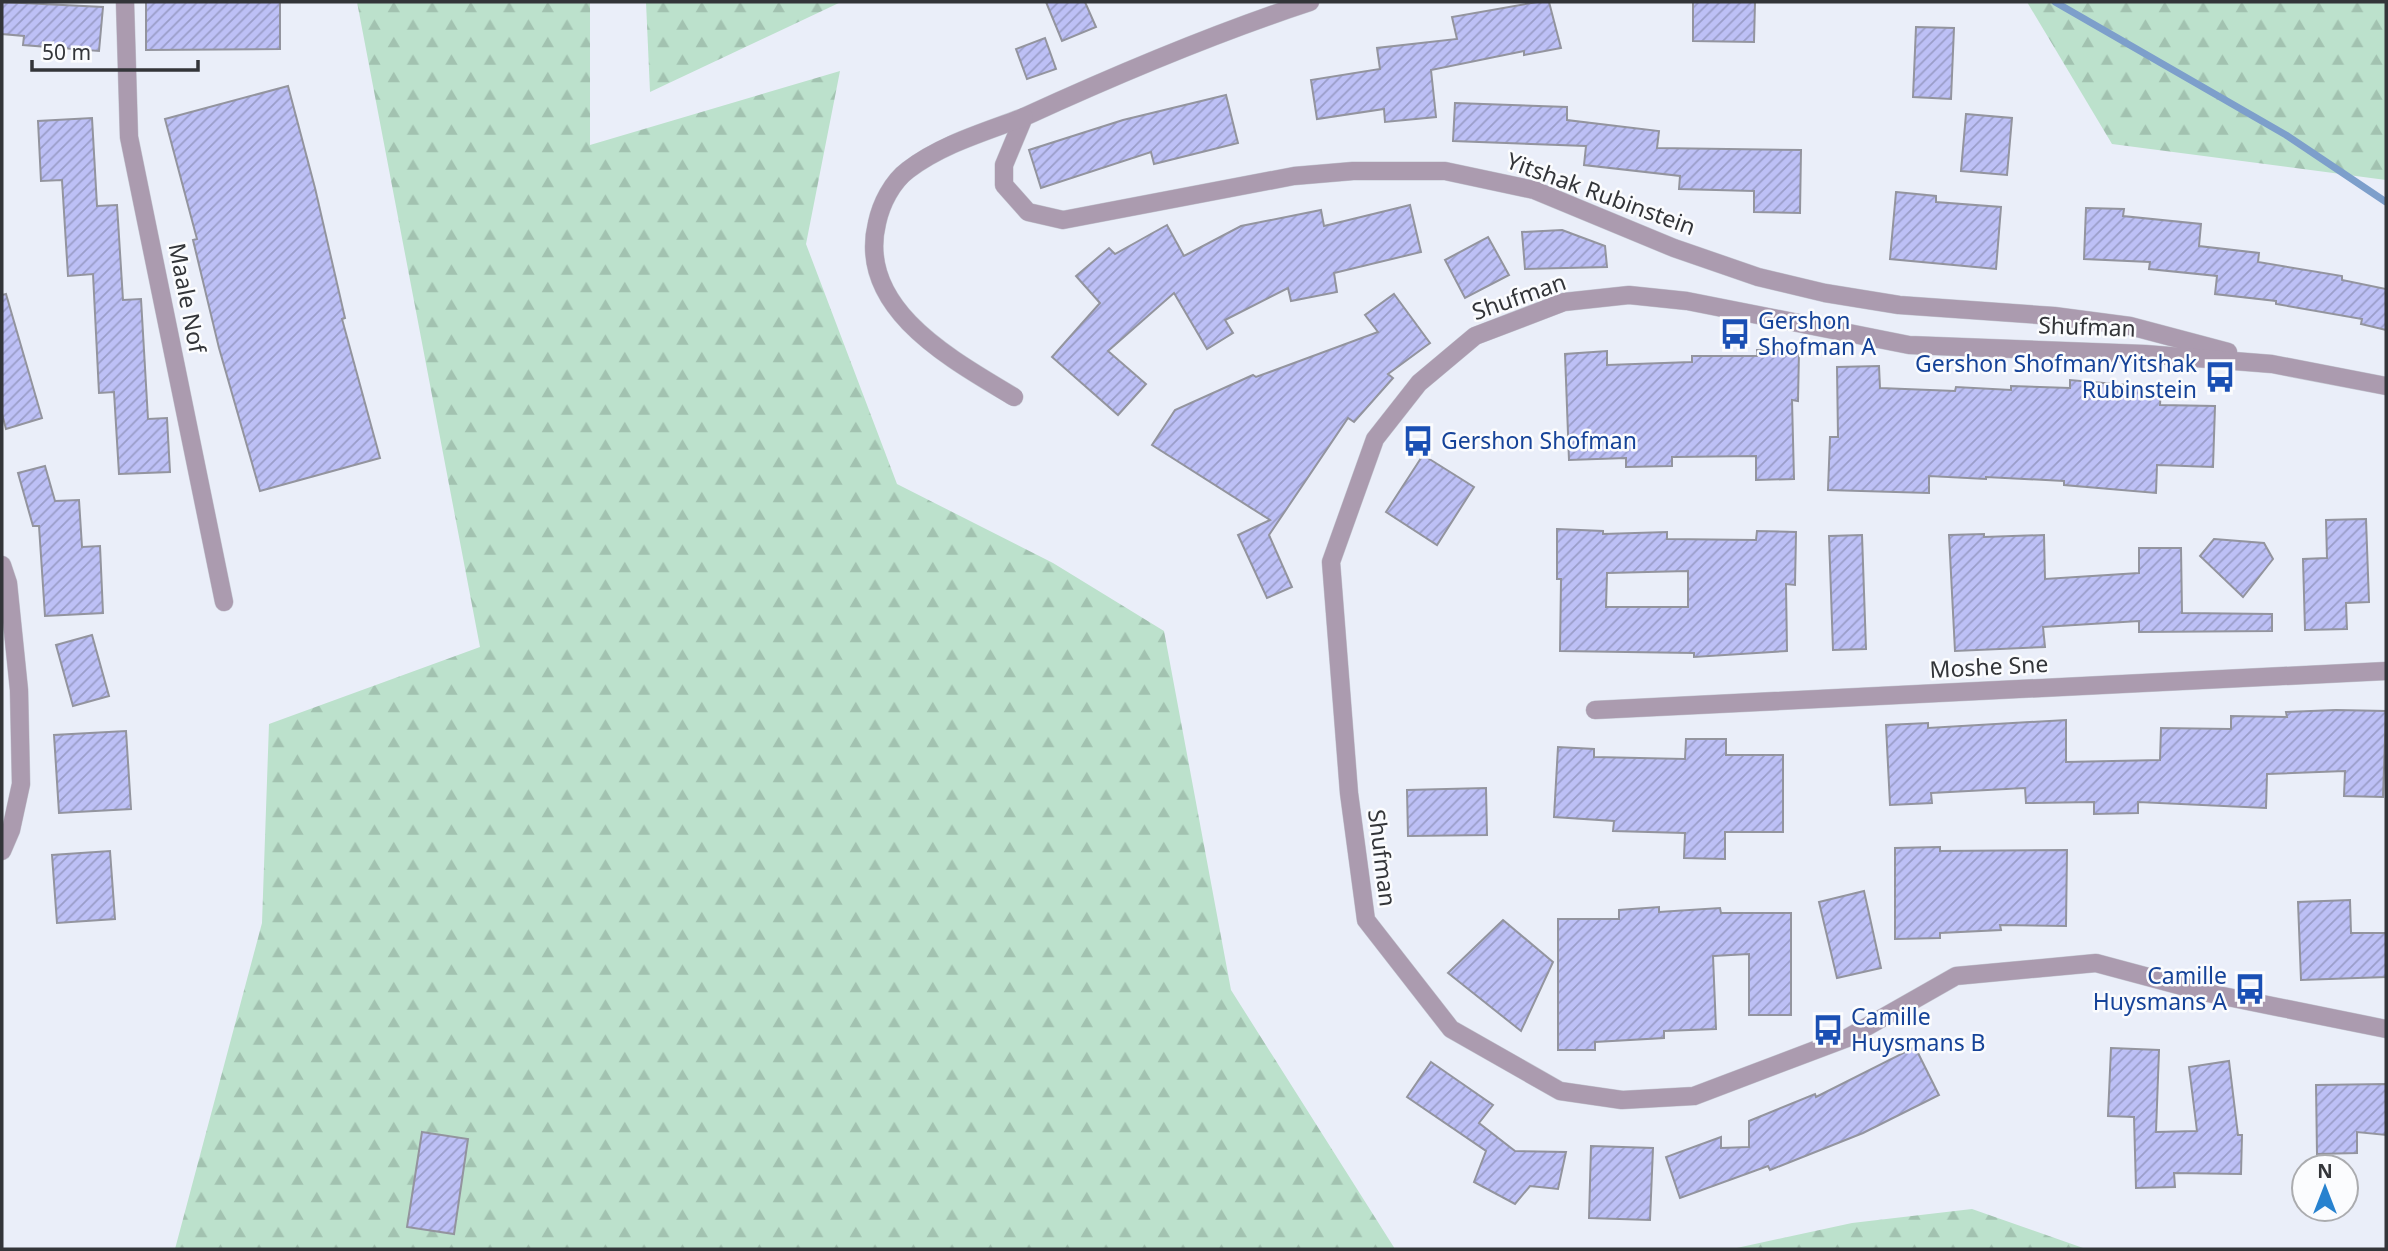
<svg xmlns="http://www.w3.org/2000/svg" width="2388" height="1251" font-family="'Noto Sans',sans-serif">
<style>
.forest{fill:url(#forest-firs)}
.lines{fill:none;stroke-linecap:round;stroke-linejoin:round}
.stream{stroke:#7d9fcb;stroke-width:7}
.building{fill:url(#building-hatch);stroke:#93949e;stroke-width:2;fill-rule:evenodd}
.minor-casing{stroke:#c5c9d3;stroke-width:19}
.minor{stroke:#ab9baf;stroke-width:18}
.labels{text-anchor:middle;stroke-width:5;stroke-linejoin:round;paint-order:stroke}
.street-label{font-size:23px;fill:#333539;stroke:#fbfcfe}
.transit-label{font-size:23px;fill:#164399;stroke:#fbfcfe;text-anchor:start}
</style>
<defs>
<pattern id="forest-firs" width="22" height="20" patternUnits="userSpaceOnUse" patternTransform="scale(1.75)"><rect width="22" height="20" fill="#bce1cc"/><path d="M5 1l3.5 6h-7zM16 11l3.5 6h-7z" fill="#a2c2b0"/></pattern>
<pattern id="building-hatch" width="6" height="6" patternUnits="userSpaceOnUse" patternTransform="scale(1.75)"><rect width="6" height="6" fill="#bdc0f6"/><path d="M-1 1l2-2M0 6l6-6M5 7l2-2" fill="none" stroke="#9a9dc8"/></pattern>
</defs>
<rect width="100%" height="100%" fill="#eaeef9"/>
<g class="forest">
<polygon points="357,2 590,2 590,145 840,71 806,244 897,484 1053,563 1164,631 1231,990 1395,1249 175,1249 262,923 269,724 480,647"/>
<polygon points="646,2 841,2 650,92"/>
<polygon points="2027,2 2386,2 2386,180 2112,144"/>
<polygon points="1972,1209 2086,1249 1732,1249 1852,1223"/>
</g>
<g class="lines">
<polyline class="stream" points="2055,2 2286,135 2386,202"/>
</g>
<g class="building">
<polygon points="2,2 103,7 99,51 23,45 24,36 2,34"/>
<polygon points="146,2 280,2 280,49 146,50"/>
<polygon points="1046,2 1085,2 1096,27 1062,41"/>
<polygon points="1537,2 1549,2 1561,48 1524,55 1524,51 1431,70 1436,117 1385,122 1384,109 1317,119 1311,80 1380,69 1377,48 1457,39 1452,17"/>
<polygon points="1693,2 1755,2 1754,42 1693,41"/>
<polygon points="1916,27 1954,28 1951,99 1913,97"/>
<polygon points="1045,38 1056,69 1027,79 1016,49"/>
<polygon points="288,86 315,188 345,318 342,319 380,458 260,491 219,348 193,240 197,239 165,119"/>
<polygon points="1226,95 1238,143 1154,164 1151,152 1041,188 1029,150 1123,120"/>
<polygon points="1455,103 1567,107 1567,120 1659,131 1657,148 1801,150 1800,213 1754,212 1754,191 1679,189 1680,176 1584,165 1586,146 1453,141"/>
<polygon points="1966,114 2012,118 2007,175 1961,171"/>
<polygon points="92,118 97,206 117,205 123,300 141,299 148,419 167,418 170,472 119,474 114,392 99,393 93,274 68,276 62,180 41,181 38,121"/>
<polygon points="1896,192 1936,196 1936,202 2001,207 1996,269 1890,259"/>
<polygon points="1410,205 1421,252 1334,273 1337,292 1291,301 1288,288 1225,320 1233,333 1207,349 1174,293 1108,351 1146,384 1118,415 1052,357 1100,303 1076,276 1109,248 1115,254 1167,225 1184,256 1241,226 1321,210 1324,226"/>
<polygon points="2086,208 2124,209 2123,216 2201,224 2199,246 2259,253 2258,262 2342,276 2342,280 2386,289 2386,330 2361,324 2362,319 2276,304 2276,301 2215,294 2217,276 2149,269 2150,262 2084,259"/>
<polygon points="1562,230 1605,246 1607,267 1525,269 1522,232"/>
<polygon points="1488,237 1509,275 1465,298 1445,260"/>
<polygon points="6,294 42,418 6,429 2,414 2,295"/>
<polygon points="1394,294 1430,343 1388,374 1393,378 1354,422 1348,418 1269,535 1292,587 1267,598 1238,535 1270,520 1152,445 1175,410 1253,375 1256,377 1378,332 1365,315"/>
<polygon points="1757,350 1799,350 1798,401 1792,400 1794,479 1756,480 1756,456 1672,457 1672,466 1626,467 1626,458 1569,460 1565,354 1607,351 1607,365 1692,362 1692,356 1757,356"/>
<polygon points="1879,366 1880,388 1955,391 1956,387 2011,390 2011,386 2070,388 2070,380 2161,388 2160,405 2215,406 2213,467 2157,465 2156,493 2064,485 2064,481 1986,477 1986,479 1929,476 1929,493 1828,490 1830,437 1838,437 1837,367"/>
<polygon points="1423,455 1474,487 1437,545 1386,512"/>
<polygon points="45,466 55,501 79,500 82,547 100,546 103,613 45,616 39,526 33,526 18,473"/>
<polygon points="2366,519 2369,602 2346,603 2347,629 2305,630 2303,559 2327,558 2326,520"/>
<path d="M 1557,529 L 1603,531 L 1603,534 L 1667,532 L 1667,539 L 1756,540 L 1757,531 L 1796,532 L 1795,585 L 1786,584 L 1787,651 L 1694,657 L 1694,653 L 1560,651 L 1561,579 L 1557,579 ZM 1688,571 L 1688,607 L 1606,607 L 1607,573 Z"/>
<polygon points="1984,534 1984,537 2044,535 2045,579 2139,573 2139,548 2181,548 2182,613 2272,614 2272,631 2139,632 2139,621 2043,627 2045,647 1955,651 1949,535"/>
<polygon points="1862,535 1866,649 1833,650 1829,536"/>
<polygon points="2214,539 2264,543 2273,559 2243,597 2200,556"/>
<polygon points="92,635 109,696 73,706 56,645"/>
<polygon points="2336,710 2386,711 2383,797 2344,796 2345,771 2267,774 2266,808 2138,802 2138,813 2094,814 2094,802 2026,803 2025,788 1931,793 1932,803 1890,805 1886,725 1928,723 1928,728 2066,720 2066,762 2160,760 2161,728 2231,729 2231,716 2287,717 2286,712"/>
<polygon points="126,731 131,809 59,813 54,735"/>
<polygon points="1686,739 1726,739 1726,755 1783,755 1783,832 1725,832 1725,859 1684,858 1685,833 1613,831 1614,821 1554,817 1558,747 1594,749 1594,757 1685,759"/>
<polygon points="1486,788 1487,835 1408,836 1407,790"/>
<polygon points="1940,847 1940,851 2067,850 2066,926 2000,925 2001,930 1940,933 1940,938 1895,939 1895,848"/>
<polygon points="110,851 115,919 57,923 52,855"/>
<polygon points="1864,891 1881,968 1837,978 1819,902"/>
<polygon points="2350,900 2351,933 2386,933 2386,977 2301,980 2298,902"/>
<polygon points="1659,907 1659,912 1720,908 1721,913 1791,913 1791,1015 1749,1015 1749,954 1713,956 1716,1029 1664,1031 1664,1038 1595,1042 1595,1050 1558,1050 1558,919 1619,919 1619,910"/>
<polygon points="1503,920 1553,962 1521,1031 1448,973"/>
<polygon points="1915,1047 1939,1095 1863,1133 1770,1170 1768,1166 1680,1198 1666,1157 1721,1137 1721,1148 1749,1147 1749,1121 1815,1094 1816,1097"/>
<polygon points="2111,1048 2159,1050 2156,1132 2197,1131 2189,1067 2229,1061 2238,1135 2242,1135 2241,1174 2174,1173 2175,1187 2136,1188 2134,1117 2108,1116"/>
<polygon points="1431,1062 1493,1105 1479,1123 1515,1151 1566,1152 1558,1189 1530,1186 1515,1204 1474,1182 1486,1151 1407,1097"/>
<polygon points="2386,1084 2386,1135 2357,1132 2357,1153 2317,1154 2316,1085"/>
<polygon points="422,1132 468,1139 454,1234 407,1227"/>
<polygon points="1591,1146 1653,1148 1650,1220 1589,1218"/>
</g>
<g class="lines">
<defs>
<g id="minor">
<polyline points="125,2 129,137 224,602"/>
<path d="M 1310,2 C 1212,34 1118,74 1024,117 L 1004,165 L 1004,185 L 1028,212 L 1063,220 L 1294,176 L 1353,171 L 1445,171 L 1534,190 L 1674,248 L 1758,277 L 1825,293 L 1899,305 L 2054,316 L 2130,326 L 2228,352"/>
<polyline points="2386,386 2272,364 2145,354 1909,345 1687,301 1629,295 1564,302 1475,336 1419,383 1375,439 1331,562 1349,793 1366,920 1451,1029 1560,1091 1622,1100 1694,1096 1847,1038 1956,976 2096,963 2208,993 2386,1029"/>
<path d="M 1014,397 C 953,360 856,309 877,223 C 881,204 892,182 908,170 C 942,144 985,132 1024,117"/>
<polyline points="2,565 8,583 19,690 21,784 11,830 2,851"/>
<polyline points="1595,710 2386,671"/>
</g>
</defs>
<use href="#minor" class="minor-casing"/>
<use href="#minor" class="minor"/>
</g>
<defs>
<symbol id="bus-bare" viewBox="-9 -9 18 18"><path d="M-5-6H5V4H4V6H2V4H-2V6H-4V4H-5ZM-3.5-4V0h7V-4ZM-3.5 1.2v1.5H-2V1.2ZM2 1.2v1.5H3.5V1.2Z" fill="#1a4fb4" stroke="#fbfcfe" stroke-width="2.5" paint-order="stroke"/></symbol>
</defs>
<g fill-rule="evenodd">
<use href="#bus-bare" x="1713" y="312" width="44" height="44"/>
<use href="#bus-bare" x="2198" y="355" width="44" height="44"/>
<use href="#bus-bare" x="1396" y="419" width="44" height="44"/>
<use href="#bus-bare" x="2228" y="967" width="44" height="44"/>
<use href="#bus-bare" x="1806" y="1008" width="44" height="44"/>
</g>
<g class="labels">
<g class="street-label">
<text transform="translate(1601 194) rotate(20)" y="8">Yitshak Rubinstein</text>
<text transform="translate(1519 297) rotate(-19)" y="8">Shufman</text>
<text transform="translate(187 298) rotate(79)" y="8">Maale Nof</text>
<text transform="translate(2087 327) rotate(2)" y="8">Shufman</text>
<text transform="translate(1989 667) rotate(-3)" y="8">Moshe Sne</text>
<text transform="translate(1382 858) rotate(83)" y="8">Shufman</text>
</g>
<g class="transit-label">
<text x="1758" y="329">Gershon<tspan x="1758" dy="26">Shofman A</tspan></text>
<text x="2197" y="372" text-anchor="end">Gershon Shofman/Yitshak<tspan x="2197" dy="26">Rubinstein</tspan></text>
<text x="1441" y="449">Gershon Shofman</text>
<text x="2227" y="984" text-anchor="end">Camille<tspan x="2227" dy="26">Huysmans A</tspan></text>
<text x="1851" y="1025">Camille<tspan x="1851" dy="26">Huysmans B</tspan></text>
</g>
</g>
<rect width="2388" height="1251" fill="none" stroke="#333539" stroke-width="7"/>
<g transform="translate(2325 1188)"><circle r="33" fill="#fbfcfe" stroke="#abacaf" stroke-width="2"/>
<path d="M0-5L12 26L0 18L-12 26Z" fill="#2782cf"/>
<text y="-10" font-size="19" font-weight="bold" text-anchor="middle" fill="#333539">N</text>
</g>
<path d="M32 60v10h166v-10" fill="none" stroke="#333539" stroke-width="3.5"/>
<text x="42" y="60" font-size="21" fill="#333539" stroke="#fbfcfe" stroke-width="5" paint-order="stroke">50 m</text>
</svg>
